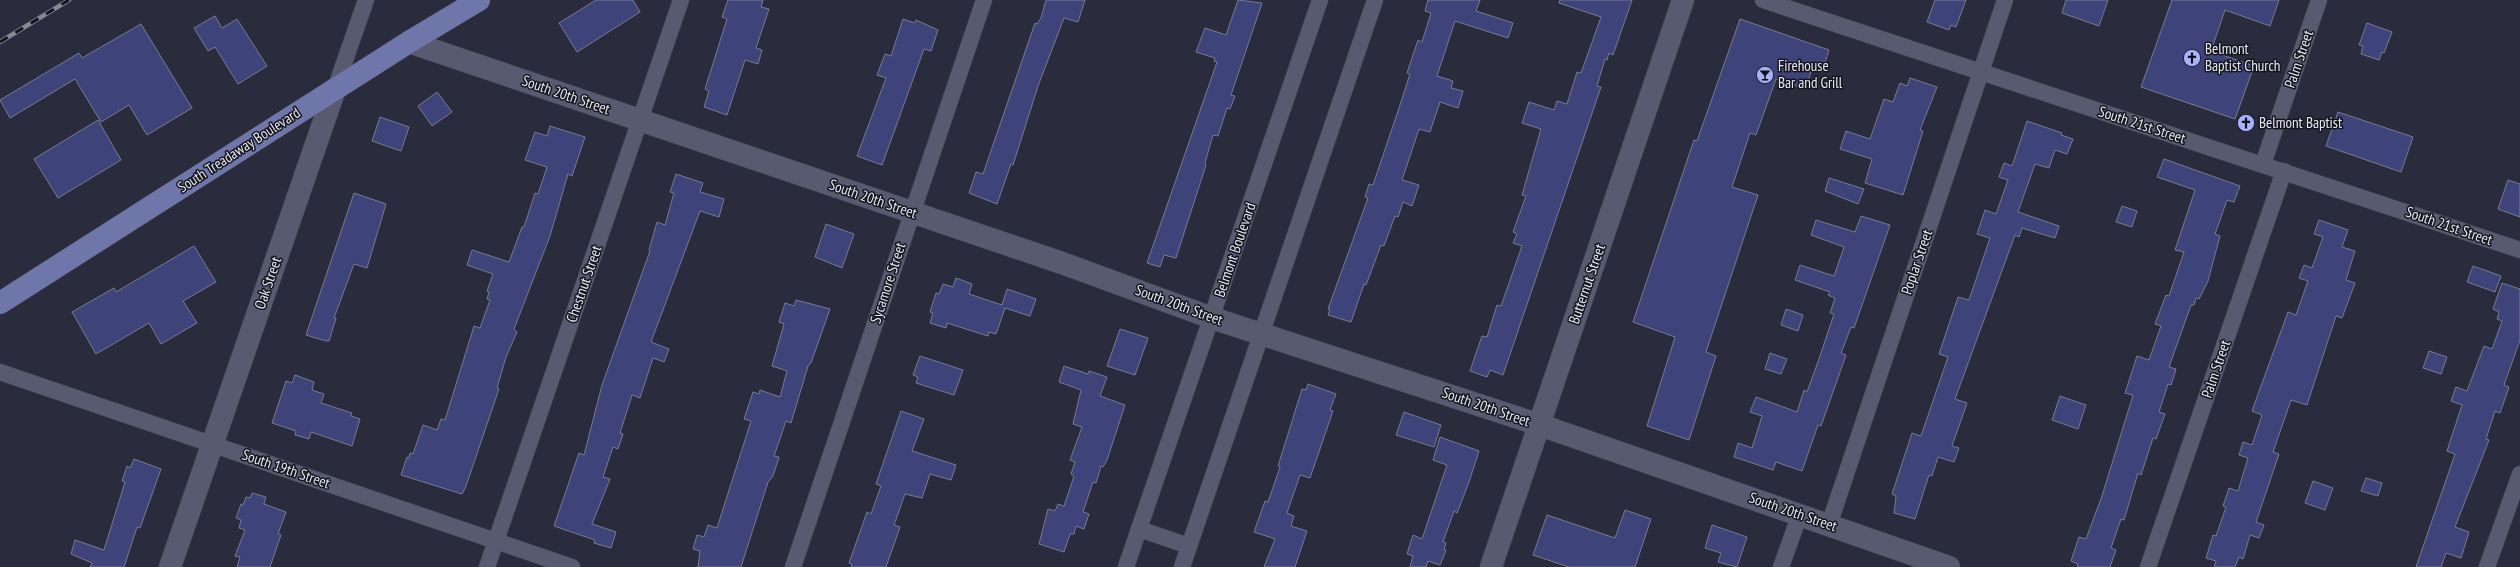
<svg xmlns="http://www.w3.org/2000/svg" width="2520" height="567" font-family="'PT Sans Narrow',sans-serif">
<style>
.building{fill:#3e437a;stroke:#777a8f}
.lines{fill:none;stroke-linecap:round;stroke-linejoin:round}
.street-casing{stroke:#464756;stroke-width:17}
.secondary-casing{stroke:#464756;stroke-width:23}
.primary-casing{stroke:#464756;stroke-width:23}
.street{stroke:#585b6f;stroke-width:16}
.secondary{stroke:#585b6f;stroke-width:22}
.primary{stroke:#6f76a9;stroke-width:22}
.rail-casing{stroke:#848795;stroke-width:4.5}
.rail{stroke:#14151d;stroke-width:3;stroke-dasharray:9;stroke-linecap:butt}
.labels{text-anchor:middle;stroke-width:3;stroke-linejoin:round;paint-order:stroke}
.poi-label{font-size:15px;fill:#e6e9f4;stroke:#14151d;text-anchor:start}
.street-label{font-size:15px;fill:#e6e9f4;stroke:#14151d}
</style>
<rect width="100%" height="100%" fill="#2a2c3e"/>
<g class="building">
<polygon points="596,0 633,0 640,12 577,52 559,23"/>
<polygon points="728,0 763,0 761,7 769,9 756,48 762,50 758,64 745,60 727,115 704,107 709,91 705,89 727,19 722,17"/>
<polygon points="1046,0 1085,0 1078,22 1064,18 1038,86 1013,165 1011,164 997,204 969,193 976,172 983,174 1035,23 1037,24 1041,18"/>
<polygon points="1238,0 1262,3 1231,95 1235,96 1230,109 1227,108 1218,136 1213,135 1205,163 1206,165 1176,258 1164,255 1160,267 1147,263 1217,62 1214,61 1215,58 1196,52 1205,28 1226,35"/>
<polygon points="1428,0 1480,0 1476,11 1513,23 1508,38 1455,21 1437,76 1453,81 1451,88 1463,91 1458,108 1440,102 1430,132 1419,129 1402,180 1419,185 1412,206 1403,202 1398,217 1395,216 1384,246 1381,245 1366,285 1364,284 1351,322 1328,315 1330,309 1328,309 1368,198 1365,197 1369,184 1373,185 1399,108 1410,74 1407,73 1418,40 1422,42 1431,13 1425,11"/>
<polygon points="1560,0 1632,0 1613,55 1609,53 1607,60 1605,59 1597,86 1601,87 1503,375 1490,370 1487,377 1470,371 1482,336 1487,337 1497,305 1501,306 1522,246 1513,243 1517,234 1513,232 1526,196 1522,195 1541,129 1522,123 1529,102 1554,110 1557,101 1567,104 1577,72 1581,73 1601,17 1559,3"/>
<polygon points="1935,0 1966,0 1956,27 1951,25 1949,30 1927,22"/>
<polygon points="2066,0 2108,0 2099,26 2062,13"/>
<polygon points="2172,0 2279,0 2270,26 2225,10 2211,51 2254,66 2235,119 2141,87"/>
<polygon points="215,16 222,28 237,19 267,66 238,84 215,47 208,51 194,28"/>
<polygon points="903,19 915,23 916,20 938,30 931,51 924,49 882,165 857,156 886,78 877,75 885,54 891,56"/>
<polygon points="1740,19 1829,50 1822,72 1812,69 1805,89 1776,79 1756,135 1750,133 1732,187 1758,195 1706,352 1716,356 1689,440 1647,426 1675,337 1633,322 1694,140 1697,141"/>
<polygon points="2367,23 2392,32 2384,53 2382,52 2379,60 2361,54 2363,46 2359,45"/>
<polygon points="141,24 192,108 147,135 129,105 101,122 75,79 10,118 0,100 79,53 82,58"/>
<polygon points="1910,78 1937,87 1920,130 1923,131 1903,195 1865,183 1872,159 1840,149 1846,131 1870,139 1884,99 1893,102 1900,83 1907,86"/>
<polygon points="437,92 452,112 432,126 418,106"/>
<polygon points="2338,112 2413,137 2401,172 2326,146"/>
<polygon points="380,117 409,127 401,151 372,141"/>
<polygon points="98,120 121,160 58,198 34,159"/>
<polygon points="2027,121 2062,133 2061,135 2073,139 2067,154 2055,150 2049,168 2035,164 2018,212 2059,226 2055,238 2022,228 2019,237 2015,235 1955,399 1967,403 1952,446 1959,448 1954,462 1938,457 1932,476 1929,475 1915,519 1894,513 1896,496 1892,494 1912,433 1921,436 1948,357 1939,354 1958,297 1969,300 1990,238 1977,234 1985,210 1996,214 2008,180 1999,177 2004,163 2012,166"/>
<polygon points="550,126 585,137 572,176 568,174 550,236 514,329 517,332 506,357 497,388 499,389 466,486 462,494 401,475 407,457 409,458 410,453 413,454 423,425 437,430 441,419 445,420 474,326 480,328 490,300 487,299 489,292 487,291 493,274 467,265 472,250 509,262 522,227 524,227 535,193 538,194 547,167 525,160 535,132 547,136"/>
<polygon points="2164,159 2240,186 2234,202 2227,200 2215,234 2220,236 2208,281 2199,299 2196,298 2194,305 2191,305 2169,367 2176,369 2171,385 2168,384 2159,412 2165,414 2156,439 2153,438 2141,475 2138,473 2124,520 2121,519 2111,548 2116,550 2110,567 2077,567 2078,564 2071,561 2079,537 2086,539 2102,496 2133,395 2125,393 2137,356 2149,360 2161,326 2155,324 2166,295 2169,296 2184,252 2175,250 2195,190 2157,177"/>
<polygon points="676,174 703,183 700,192 724,199 719,217 700,211 651,342 669,349 664,362 653,358 640,398 632,395 620,433 623,434 618,449 613,447 603,477 610,479 592,524 616,532 611,548 594,543 595,540 554,526 579,453 584,455 602,385 650,251 649,250 657,222 665,225 674,193 670,192"/>
<polygon points="1829,178 1864,189 1858,204 1825,191"/>
<polygon points="2508,180 2520,184 2520,217 2498,209"/>
<polygon points="354,193 386,204 367,268 354,264 334,318 336,318 329,341 326,341 306,335"/>
<polygon points="2122,206 2137,211 2132,227 2116,222"/>
<polygon points="1861,216 1890,225 1854,328 1851,327 1841,353 1846,355 1821,426 1818,425 1802,471 1776,462 1773,470 1734,457 1738,443 1752,448 1762,416 1750,412 1756,397 1797,412 1804,390 1807,392 1819,359 1834,314 1830,313 1835,298 1828,295 1830,292 1795,280 1800,265 1834,276 1844,247 1811,235 1816,220 1855,232"/>
<polygon points="2319,220 2348,230 2342,247 2355,251 2346,280 2355,283 2342,318 2336,316 2307,405 2291,400 2273,452 2279,454 2256,522 2264,525 2259,538 2250,535 2243,559 2239,557 2235,567 2214,567 2216,561 2206,558 2213,535 2216,536 2226,507 2223,506 2229,488 2238,491 2248,458 2239,455 2243,442 2252,445 2262,415 2252,411 2257,397 2288,312 2296,315 2308,281 2299,278 2304,265 2312,268 2323,237 2314,234"/>
<polygon points="826,224 854,234 842,268 815,257"/>
<polygon points="194,246 216,282 183,301 197,323 161,344 149,323 96,354 72,312 114,288 116,292"/>
<polygon points="2473,266 2501,276 2495,292 2467,282"/>
<polygon points="956,278 972,284 969,294 1002,305 1007,289 1036,299 1030,316 1005,308 996,334 989,332 988,336 947,323 946,328 930,323 933,313 930,312 936,293 939,294 943,284 953,287"/>
<polygon points="2502,283 2520,289 2520,340 2504,385 2509,387 2500,413 2495,411 2486,439 2489,440 2455,527 2469,532 2461,558 2446,553 2441,567 2416,567 2455,454 2447,451 2462,405 2451,401 2456,387 2467,391 2484,346 2492,349 2502,321 2497,319 2499,312 2493,309"/>
<polygon points="796,300 830,309 811,363 808,366 791,423 786,421 774,456 779,457 773,476 768,482 741,567 698,567 700,551 693,549 697,535 704,537 708,525 717,528 751,421 744,419 753,392 759,394 760,390 780,397 787,371 772,366 784,324 779,322 785,303 794,306"/>
<polygon points="1786,309 1803,315 1798,331 1781,325"/>
<polygon points="1120,329 1148,338 1135,375 1107,366"/>
<polygon points="2429,351 2447,357 2441,374 2423,368"/>
<polygon points="1770,353 1787,359 1781,374 1765,369"/>
<polygon points="920,356 963,370 954,395 916,383 918,377 913,375"/>
<polygon points="1064,366 1088,374 1089,371 1107,377 1100,396 1125,405 1107,460 1103,467 1101,466 1096,483 1093,482 1083,512 1089,514 1084,529 1076,526 1074,534 1070,534 1064,552 1039,544 1048,509 1055,511 1058,504 1064,506 1074,476 1071,474 1075,462 1070,460 1082,427 1073,424 1081,390 1059,382"/>
<polygon points="295,375 314,382 312,390 324,394 321,403 352,413 351,416 360,419 352,446 311,432 309,439 295,435 296,431 272,423 286,381 292,383"/>
<polygon points="1308,384 1336,394 1330,410 1333,411 1310,478 1300,475 1287,513 1294,516 1291,526 1307,531 1295,567 1264,567 1275,539 1254,532 1265,501 1268,502 1280,467 1278,466 1302,389 1306,390"/>
<polygon points="2060,396 2086,405 2078,429 2052,420"/>
<polygon points="901,411 924,419 912,451 956,465 951,480 930,474 922,498 905,494 894,525 900,527 886,567 851,567 852,564 849,563 867,512 871,514 881,486 876,484"/>
<polygon points="1404,412 1441,425 1434,447 1396,435"/>
<polygon points="1440,437 1479,451 1469,482 1457,513 1454,511 1443,542 1446,543 1444,549 1446,550 1441,563 1440,565 1428,561 1426,567 1410,567 1413,556 1407,554 1413,535 1422,539 1447,465 1433,460"/>
<polygon points="134,459 161,469 140,528 137,527 124,567 90,567 92,563 71,554 75,540 104,550 125,482 122,481 127,466 130,468"/>
<polygon points="2366,478 2382,483 2378,496 2361,491"/>
<polygon points="2313,481 2333,488 2325,510 2305,503"/>
<polygon points="252,493 266,497 264,504 286,512 278,534 281,535 270,567 237,567 240,557 235,556 245,530 239,528 241,520 236,518 241,504 243,505 246,497 250,498"/>
<polygon points="1625,510 1651,519 1635,567 1569,567 1533,555 1547,515 1615,538"/>
<polygon points="1712,525 1747,537 1737,567 1718,562 1721,553 1705,548"/>
</g>
<g class="lines">
<defs>
<g id="street">
<polyline points="1763,0 2520,250"/>
<polyline points="335,89 366,0"/>
<polyline points="2263,164 2319,0"/>
<polyline points="0,372 572,567"/>
<polyline points="1829,525 2005,0"/>
<polyline points="1139,529 1189,546"/>
<polyline points="487,567 681,0"/>
<polyline points="793,567 984,0"/>
<polyline points="1126,567 1320,0"/>
<polyline points="1182,567 1375,0"/>
<polyline points="1781,567 1800,514"/>
<polyline points="2148,567 2284,171"/>
<polyline points="2487,567 2520,474"/>
</g>
<g id="secondary">
<polyline points="409,42 1062,263 1212,318 1540,425 1949,567"/>
<polyline points="170,567 335,89"/>
<polyline points="1491,567 1683,0"/>
</g>
<polyline id="primary" points="0,303 409,42 479,0"/>
</defs>
<use href="#street" class="street-casing"/>
<use href="#secondary" class="secondary-casing"/>
<use href="#primary" class="primary-casing"/>
<use href="#street" class="street"/>
<use href="#secondary" class="secondary"/>
<use href="#primary" class="primary"/>
<defs>
<polyline id="rail" points="0,42 69,0"/>
</defs>
<use href="#rail" class="rail-casing"/>
<use href="#rail" class="rail"/>
</g>
<defs>
<symbol id="church-disc" viewBox="-11 -11 22 22"><circle r="9.5" fill="#a7b1fc" stroke="#14151d"/><path d="M-1.2-6h2.4v3.5h3.3v2.4h-3.3V6h-2.4V-.1h-3.3v-2.4h3.3Z" fill="#111"/></symbol>
<symbol id="bar-disc" viewBox="-11 -11 22 22"><circle r="9.5" fill="#a7b1fc" stroke="#14151d"/><path d="M-6-5H6L.8 .8V4.5H3.5V6h-7V4.5H-.8V.8Z" fill="#111"/></symbol>
</defs>
<g fill-rule="evenodd">
<use href="#church-disc" x="2182" y="48" width="20" height="20"/>
<use href="#bar-disc" x="1755" y="65" width="20" height="20"/>
<use href="#church-disc" x="2236" y="113" width="20" height="20"/>
</g>
<g class="labels">
<g class="poi-label">
<text x="2205" y="54">Belmont<tspan x="2205" dy="17">Baptist Church</tspan></text>
<text x="1778" y="71">Firehouse<tspan x="1778" dy="17">Bar and Grill</tspan></text>
<text x="2259" y="128">Belmont Baptist</text>
</g>
<g class="street-label">
<text transform="translate(2299 59) rotate(-71)" y="5">Palm Street</text>
<text transform="translate(566 95) rotate(19)" y="5">South 20th Street</text>
<text transform="translate(2142 125) rotate(18)" y="5">South 21st Street</text>
<text transform="translate(239 150) rotate(-33)" y="5">South Treadaway Boulevard</text>
<text transform="translate(873 199) rotate(19)" y="5">South 20th Street</text>
<text transform="translate(2449 226) rotate(19)" y="5">South 21st Street</text>
<text transform="translate(1235 250) rotate(-71)" y="5">Belmont Boulevard</text>
<text transform="translate(1917 262) rotate(-71)" y="5">Poplar Street</text>
<text transform="translate(268 283) rotate(-71)" y="5">Oak Street</text>
<text transform="translate(888 283) rotate(-72)" y="5">Sycamore Street</text>
<text transform="translate(584 284) rotate(-71)" y="5">Chestnut Street</text>
<text transform="translate(1587 284) rotate(-71)" y="5">Butternut Street</text>
<text transform="translate(1179 305) rotate(20)" y="5">South 20th Street</text>
<text transform="translate(2216 369) rotate(-71)" y="5">Palm Street</text>
<text transform="translate(1486 407) rotate(19)" y="5">South 20th Street</text>
<text transform="translate(286 469) rotate(19)" y="5">South 19th Street</text>
<text transform="translate(1793 512) rotate(19)" y="5">South 20th Street</text>
</g>
</g>
</svg>
